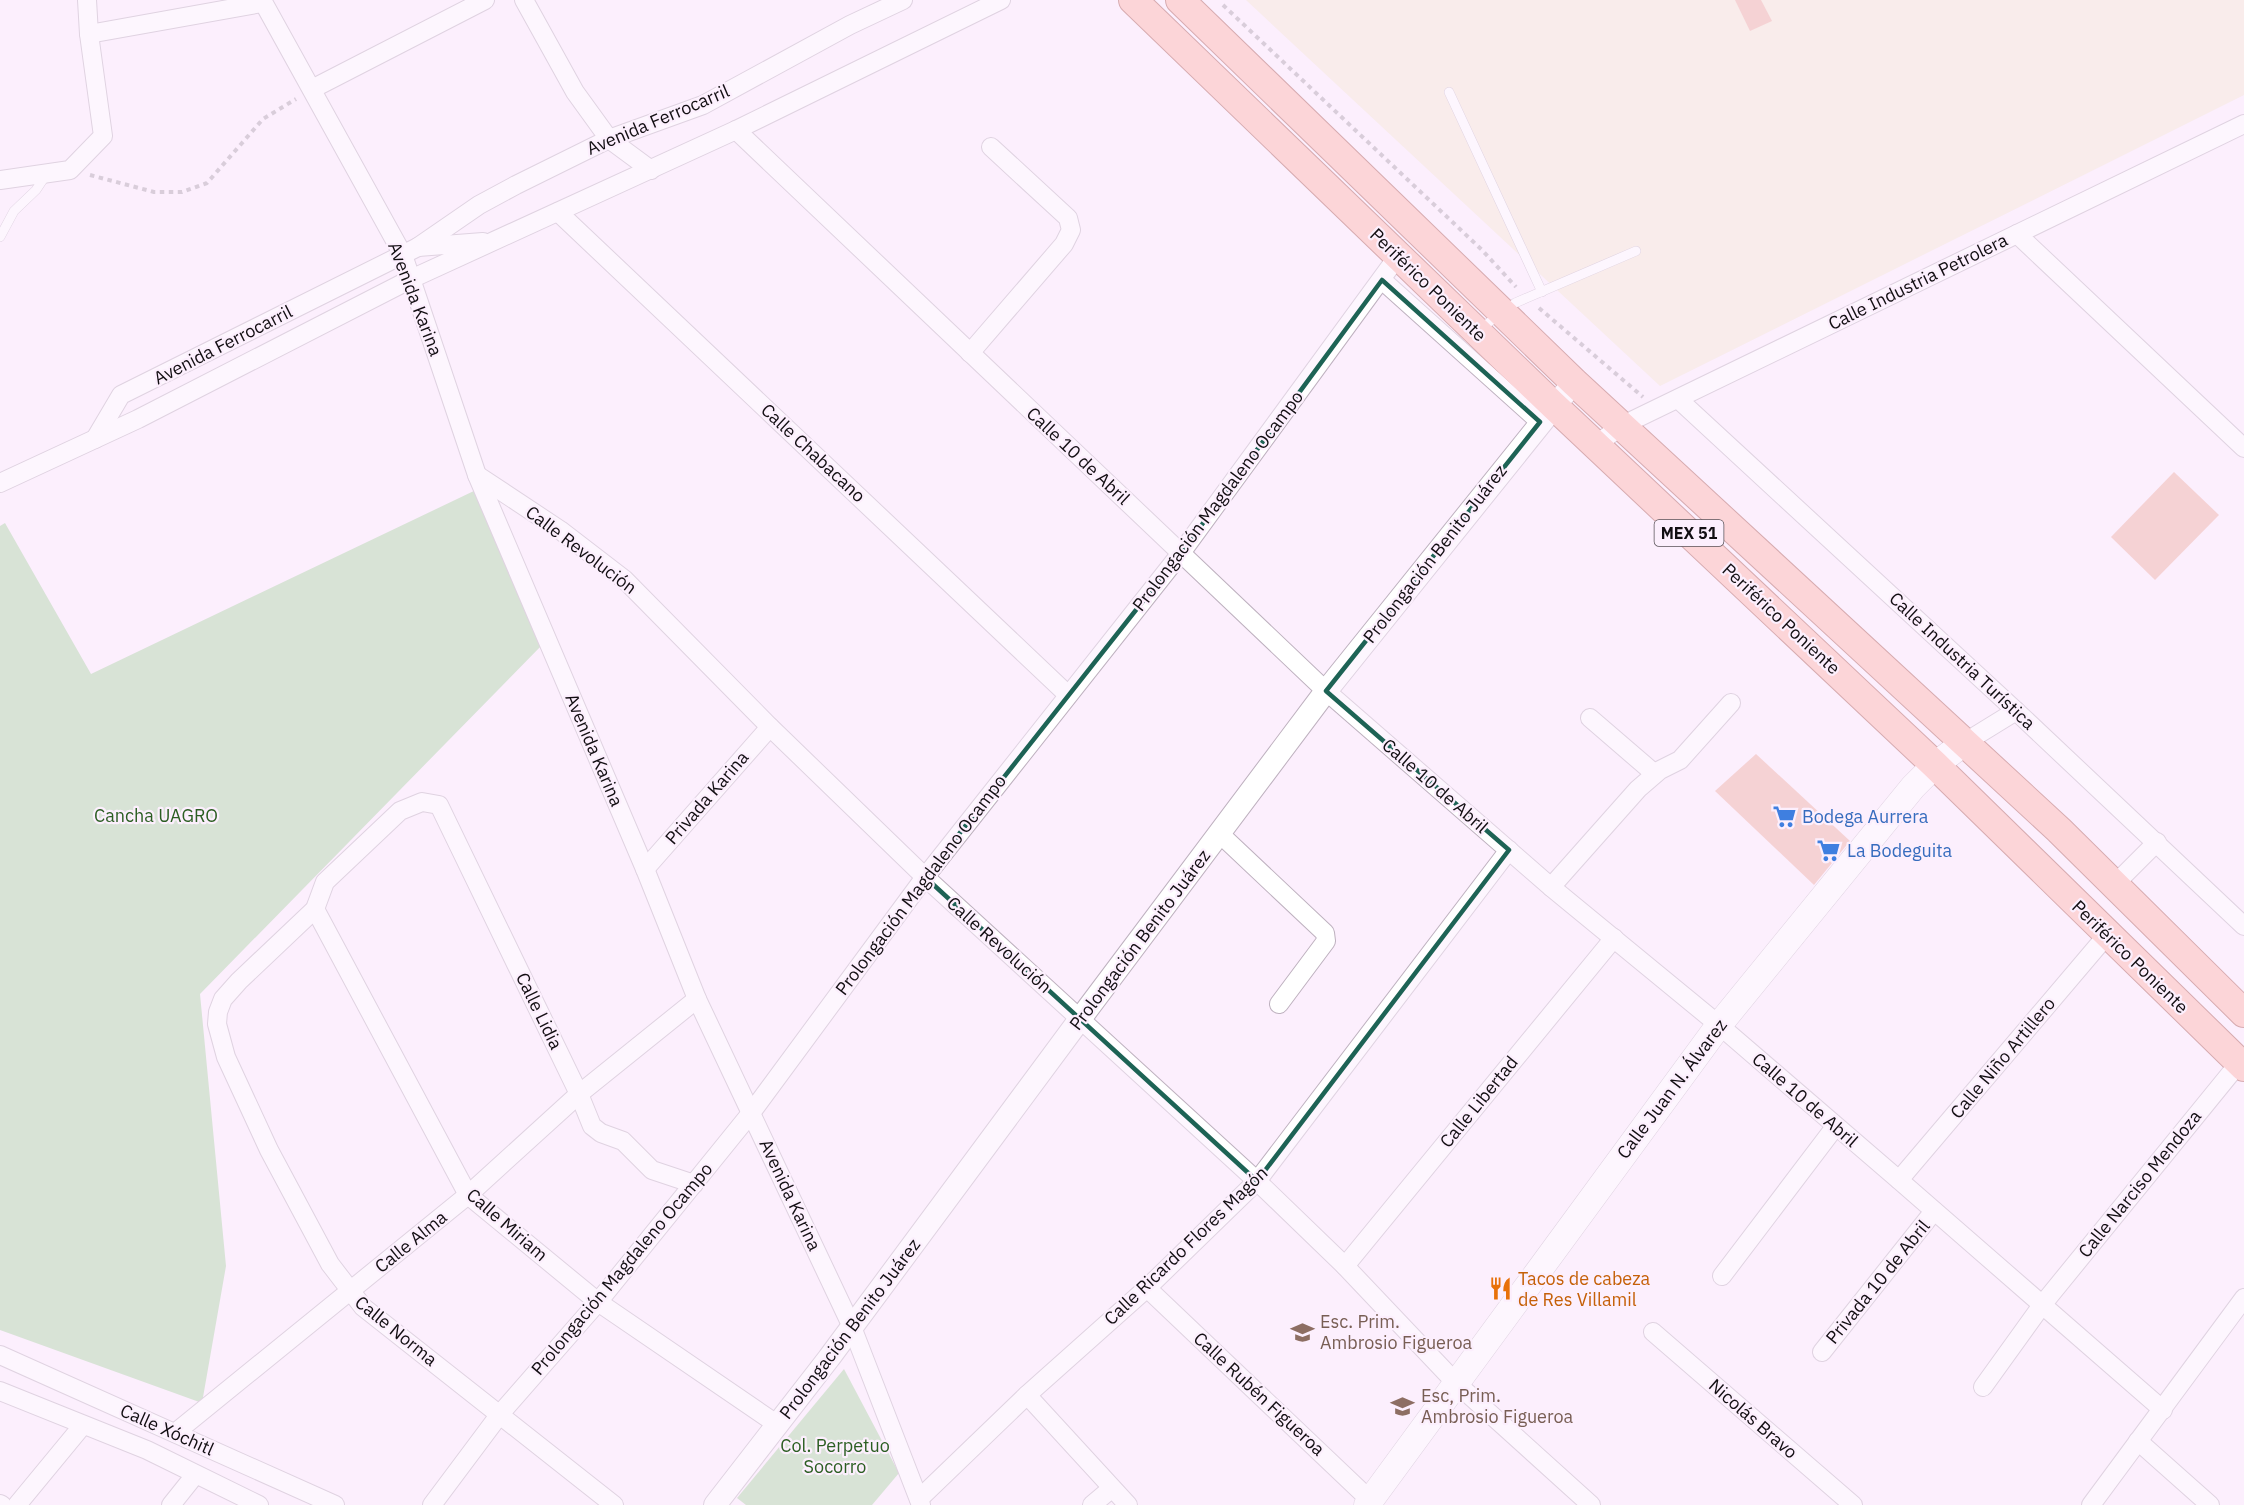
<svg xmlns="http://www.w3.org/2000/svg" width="2244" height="1505" font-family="'IBM Plex Sans',sans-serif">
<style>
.commercial{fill:#f5e8d4}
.green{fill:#aed4a7}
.building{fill:#eeafa2}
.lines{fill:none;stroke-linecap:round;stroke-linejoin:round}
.service-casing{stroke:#beb1bf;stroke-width:10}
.minor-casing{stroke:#beb1bf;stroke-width:20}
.tertiary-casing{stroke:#beb1bf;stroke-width:24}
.secondary-casing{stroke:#beb1bf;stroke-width:27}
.primary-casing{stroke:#aa5a52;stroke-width:30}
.path{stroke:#afa5b0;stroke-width:4;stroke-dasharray:4.5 4.5;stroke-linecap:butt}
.service{stroke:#fff;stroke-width:9}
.minor{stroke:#fff;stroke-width:18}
.tertiary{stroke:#fff;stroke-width:22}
.secondary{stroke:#fff;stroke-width:26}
.primary{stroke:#fdb5ac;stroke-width:28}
.marked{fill:none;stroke:#1d6355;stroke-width:4.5;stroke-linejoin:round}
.labels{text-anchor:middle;stroke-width:4.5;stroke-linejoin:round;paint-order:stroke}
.shield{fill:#fceffd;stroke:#585258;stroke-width:1.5}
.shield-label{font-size:16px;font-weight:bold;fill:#120e12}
.street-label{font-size:18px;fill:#120e12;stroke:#fceffd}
.park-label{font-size:18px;fill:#2b5e22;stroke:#fceffd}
.shop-label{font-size:18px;fill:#366cbe;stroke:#fceffd;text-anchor:start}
.food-label{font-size:18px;fill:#c56008;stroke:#fceffd;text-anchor:start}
.education-label{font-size:18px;fill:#785e54;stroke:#fceffd;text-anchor:start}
</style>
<rect width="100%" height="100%" fill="#fceffd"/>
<polygon class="commercial" points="1246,0 2244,0 2244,95 1660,386"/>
<g class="green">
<polygon points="478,489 543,644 200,994 226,1266 202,1403 0,1330 0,526 5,523 91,674"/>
<polygon points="844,1369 899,1473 872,1505 746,1505 737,1498"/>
</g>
<g class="building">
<polygon points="1735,0 1761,0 1772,21 1750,31"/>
<polygon points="2174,472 2219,515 2155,580 2111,537"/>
<polygon points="1756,754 1850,841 1814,885 1715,791"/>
</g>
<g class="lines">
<defs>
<g id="service">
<polyline points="1449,92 1542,292"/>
<polyline points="0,237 14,211 36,190 46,175"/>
<polyline points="1480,329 1515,303 1636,251"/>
</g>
<g id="minor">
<polyline points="262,0 403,255 477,475 645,869 697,999 852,1327 921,1505"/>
<polyline points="524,0 575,92 609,139 651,170"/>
<polyline points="89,34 262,3"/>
<polyline points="312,89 485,0"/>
<polyline points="736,130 1326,691 1551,887 1719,1025 1899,1180 2163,1410"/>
<polyline points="0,180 70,170 103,136 89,34 87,0"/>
<polyline points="558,212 1068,695"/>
<polyline points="2017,234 2244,448"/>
<polyline points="418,247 479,205 516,185 609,139 703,105 850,25 903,0"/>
<polyline points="1382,280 1540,422"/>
<polyline points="970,353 1064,244 1071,230 1068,218 991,147"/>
<polyline points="1678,399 2016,711 2244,926"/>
<polyline points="95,439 121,395 418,247 483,242"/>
<polyline points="1596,445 1621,426 2244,124"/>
<polyline points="477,475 560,530 625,580 770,727 925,877 1257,1181 1345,1266 1455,1382 1591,1505"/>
<polyline points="0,483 138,419 411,279 736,130 1001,0"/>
<polyline points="1590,718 1655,774"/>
<polyline points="1964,743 2016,711"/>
<polyline points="1220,834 1325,933 1326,941 1279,1004"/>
<polyline points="645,869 770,727"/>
<polyline points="2114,885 2157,842"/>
<polyline points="1551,887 1638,789 1660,770 1680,760 1731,703"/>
<polyline points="315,909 468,1195 598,1302 778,1425"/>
<polyline points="1899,1180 2107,935"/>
<polyline points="1345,1266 1614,938"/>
<polyline points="1722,1276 1835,1127"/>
<polyline points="1147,1288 1370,1500"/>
<polyline points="1653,1332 1853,1505"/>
<polyline points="1822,1352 1934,1211"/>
<polyline points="0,1355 335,1505"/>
<polyline points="1983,1387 2042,1305 2239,1063"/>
<polyline points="0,1391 147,1450 259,1505"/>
<polyline points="1027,1395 1128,1505"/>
<polyline points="175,1433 468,1195 579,1094 697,999"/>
<polyline points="2138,1441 2210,1505"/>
<polyline points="919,1499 1027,1395 1147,1288 1257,1181 1509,850"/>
<polyline points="0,1504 2,1505"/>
<polyline points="17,1505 83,1425"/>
<polyline points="171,1505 195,1475"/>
<polyline points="432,1505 500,1414 598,1302 751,1113 925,877 1181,553 1398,256"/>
<polyline points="614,1505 363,1307 330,1264 269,1150 226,1057 217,1024 218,1012 223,999 239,981 315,909 325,882 400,811 422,802 439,805 579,1094 592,1126 601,1133 623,1141 652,1170 694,1184"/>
<polyline points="1092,1505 1111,1489"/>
<polyline points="2091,1505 2244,1298"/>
</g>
<polyline id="tertiary" points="715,1505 829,1358 1080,1019 1326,691 1574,382"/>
<polyline id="secondary" points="1367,1505 1719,1025 1913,787 1935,765 1964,743"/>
<g id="primary">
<polyline points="1133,0 1553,405 1935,765 2244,1067"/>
<polyline points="1180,0 1574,382 2059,830 2244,1013"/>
</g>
</defs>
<use href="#service" class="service-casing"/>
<use href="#minor" class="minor-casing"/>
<use href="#tertiary" class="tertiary-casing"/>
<use href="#secondary" class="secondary-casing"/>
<use href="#primary" class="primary-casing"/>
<g class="path">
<polyline points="1223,5 1482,250 1516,287"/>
<polyline points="90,175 154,192 182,192 207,183 263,119 296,99"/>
<polyline points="1539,308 1643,397"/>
</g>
<use href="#service" class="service"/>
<use href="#minor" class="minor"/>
<use href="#tertiary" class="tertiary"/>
<use href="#secondary" class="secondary"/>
<use href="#primary" class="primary"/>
</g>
<path d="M0 0H2244V1505H0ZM 1382,280 L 1540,422 L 1326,691 L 1509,850 L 1257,1181 L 925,877 L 1181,553 Z" fill="#fceffd" fill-opacity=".55" fill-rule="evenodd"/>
<path class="marked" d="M 1382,280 L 1540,422 L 1326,691 L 1509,850 L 1257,1181 L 925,877 L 1181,553 Z"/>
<defs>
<symbol id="supermarket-bare" viewBox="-9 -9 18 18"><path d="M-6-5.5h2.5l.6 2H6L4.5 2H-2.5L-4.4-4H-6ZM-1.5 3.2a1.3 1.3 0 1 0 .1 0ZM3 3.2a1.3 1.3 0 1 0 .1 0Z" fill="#3f7fe0" stroke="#fceffd" stroke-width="2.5" paint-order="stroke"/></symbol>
<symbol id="restaurant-bare" viewBox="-9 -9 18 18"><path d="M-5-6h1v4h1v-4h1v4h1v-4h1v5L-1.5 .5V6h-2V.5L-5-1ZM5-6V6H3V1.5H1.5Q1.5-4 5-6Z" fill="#e8710a" stroke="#fceffd" stroke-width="2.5" paint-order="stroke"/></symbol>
<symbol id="school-bare" viewBox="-9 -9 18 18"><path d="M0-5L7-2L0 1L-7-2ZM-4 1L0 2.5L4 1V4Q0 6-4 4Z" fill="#8d6e63" stroke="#fceffd" stroke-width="2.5" paint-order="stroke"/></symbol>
</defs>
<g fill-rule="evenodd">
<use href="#supermarket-bare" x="1768" y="800" width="33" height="33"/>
<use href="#supermarket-bare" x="1812" y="834" width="33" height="33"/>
<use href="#restaurant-bare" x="1484" y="1272" width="33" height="33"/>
<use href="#school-bare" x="1286" y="1316" width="33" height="33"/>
<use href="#school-bare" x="1386" y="1390" width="33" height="33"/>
</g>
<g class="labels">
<rect class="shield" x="1654.5" y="520" width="69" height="26" rx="4.5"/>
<g class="shield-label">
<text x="1689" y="539">MEX 51</text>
</g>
<g class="street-label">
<text transform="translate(658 120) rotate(-23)" y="6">Avenida Ferrocarril</text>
<text transform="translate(1918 282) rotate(-26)" y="6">Calle Industria Petrolera</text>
<text transform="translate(1428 285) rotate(44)" y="6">Periférico Poniente</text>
<text transform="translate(415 299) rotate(69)" y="6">Avenida Karina</text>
<text transform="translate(223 345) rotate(-27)" y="6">Avenida Ferrocarril</text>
<text transform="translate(813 453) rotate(43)" y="6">Calle Chabacano</text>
<text transform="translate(1078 456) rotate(43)" y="6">Calle 10 de Abril</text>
<text transform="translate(1218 501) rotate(-53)" y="6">Prolongación Magdaleno Ocampo</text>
<text transform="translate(581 550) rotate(37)" y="6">Calle Revolución</text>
<text transform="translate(1435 554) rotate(-52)" y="6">Prolongación Benito Juárez</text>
<text transform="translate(1781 619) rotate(43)" y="6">Periférico Poniente</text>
<text transform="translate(1962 661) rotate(43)" y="6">Calle Industria Turística</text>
<text transform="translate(594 750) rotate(67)" y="6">Avenida Karina</text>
<text transform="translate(1435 786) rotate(41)" y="6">Calle 10 de Abril</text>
<text transform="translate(707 798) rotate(-49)" y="6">Privada Karina</text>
<text transform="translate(921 885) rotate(-53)" y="6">Prolongación Magdaleno Ocampo</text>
<text transform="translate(1140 940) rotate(-53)" y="6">Prolongación Benito Juárez</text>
<text transform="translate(999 945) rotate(42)" y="6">Calle Revolución</text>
<text transform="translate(2130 957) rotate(44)" y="6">Periférico Poniente</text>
<text transform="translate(539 1011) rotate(64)" y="6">Calle Lidia</text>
<text transform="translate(2003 1058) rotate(-50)" y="6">Calle Niño Artillero</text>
<text transform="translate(1672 1089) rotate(-53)" y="6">Calle Juan N. Álvarez</text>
<text transform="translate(1805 1100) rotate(41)" y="6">Calle 10 de Abril</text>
<text transform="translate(1479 1102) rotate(-51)" y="6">Calle Libertad</text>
<text transform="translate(2140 1184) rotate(-51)" y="6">Calle Narciso Mendoza</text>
<text transform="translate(790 1195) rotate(65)" y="6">Avenida Karina</text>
<text transform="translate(507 1225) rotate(41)" y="6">Calle Miriam</text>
<text transform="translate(411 1242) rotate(-39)" y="6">Calle Alma</text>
<text transform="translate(1186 1246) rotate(-44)" y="6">Calle Ricardo Flores Magón</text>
<text transform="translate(622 1269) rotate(-50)" y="6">Prolongación Magdaleno Ocampo</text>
<text transform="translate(1878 1282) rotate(-51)" y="6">Privada 10 de Abril</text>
<text transform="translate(850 1329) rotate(-53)" y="6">Prolongación Benito Juárez</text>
<text transform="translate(396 1331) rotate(39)" y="6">Calle Norma</text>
<text transform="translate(1259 1394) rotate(43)" y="6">Calle Rubén Figueroa</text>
<text transform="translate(1753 1419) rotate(41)" y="6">Nicolás Bravo</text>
<text transform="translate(167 1430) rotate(24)" y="6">Calle Xóchitl</text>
</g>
<g class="park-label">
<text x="156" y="822">Cancha UAGRO</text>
<text x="835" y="1452">Col. Perpetuo<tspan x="835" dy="21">Socorro</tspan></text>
</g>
<g class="shop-label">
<text x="1802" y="823">Bodega Aurrera</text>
<text x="1847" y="857">La Bodeguita</text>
</g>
<g class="food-label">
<text x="1518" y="1285">Tacos de cabeza<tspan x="1518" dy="21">de Res Villamil</tspan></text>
</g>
<g class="education-label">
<text x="1320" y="1328">Esc. Prim.<tspan x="1320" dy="21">Ambrosio Figueroa</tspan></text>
<text x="1421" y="1402">Esc, Prim.<tspan x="1421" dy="21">Ambrosio Figueroa</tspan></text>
</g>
</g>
</svg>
